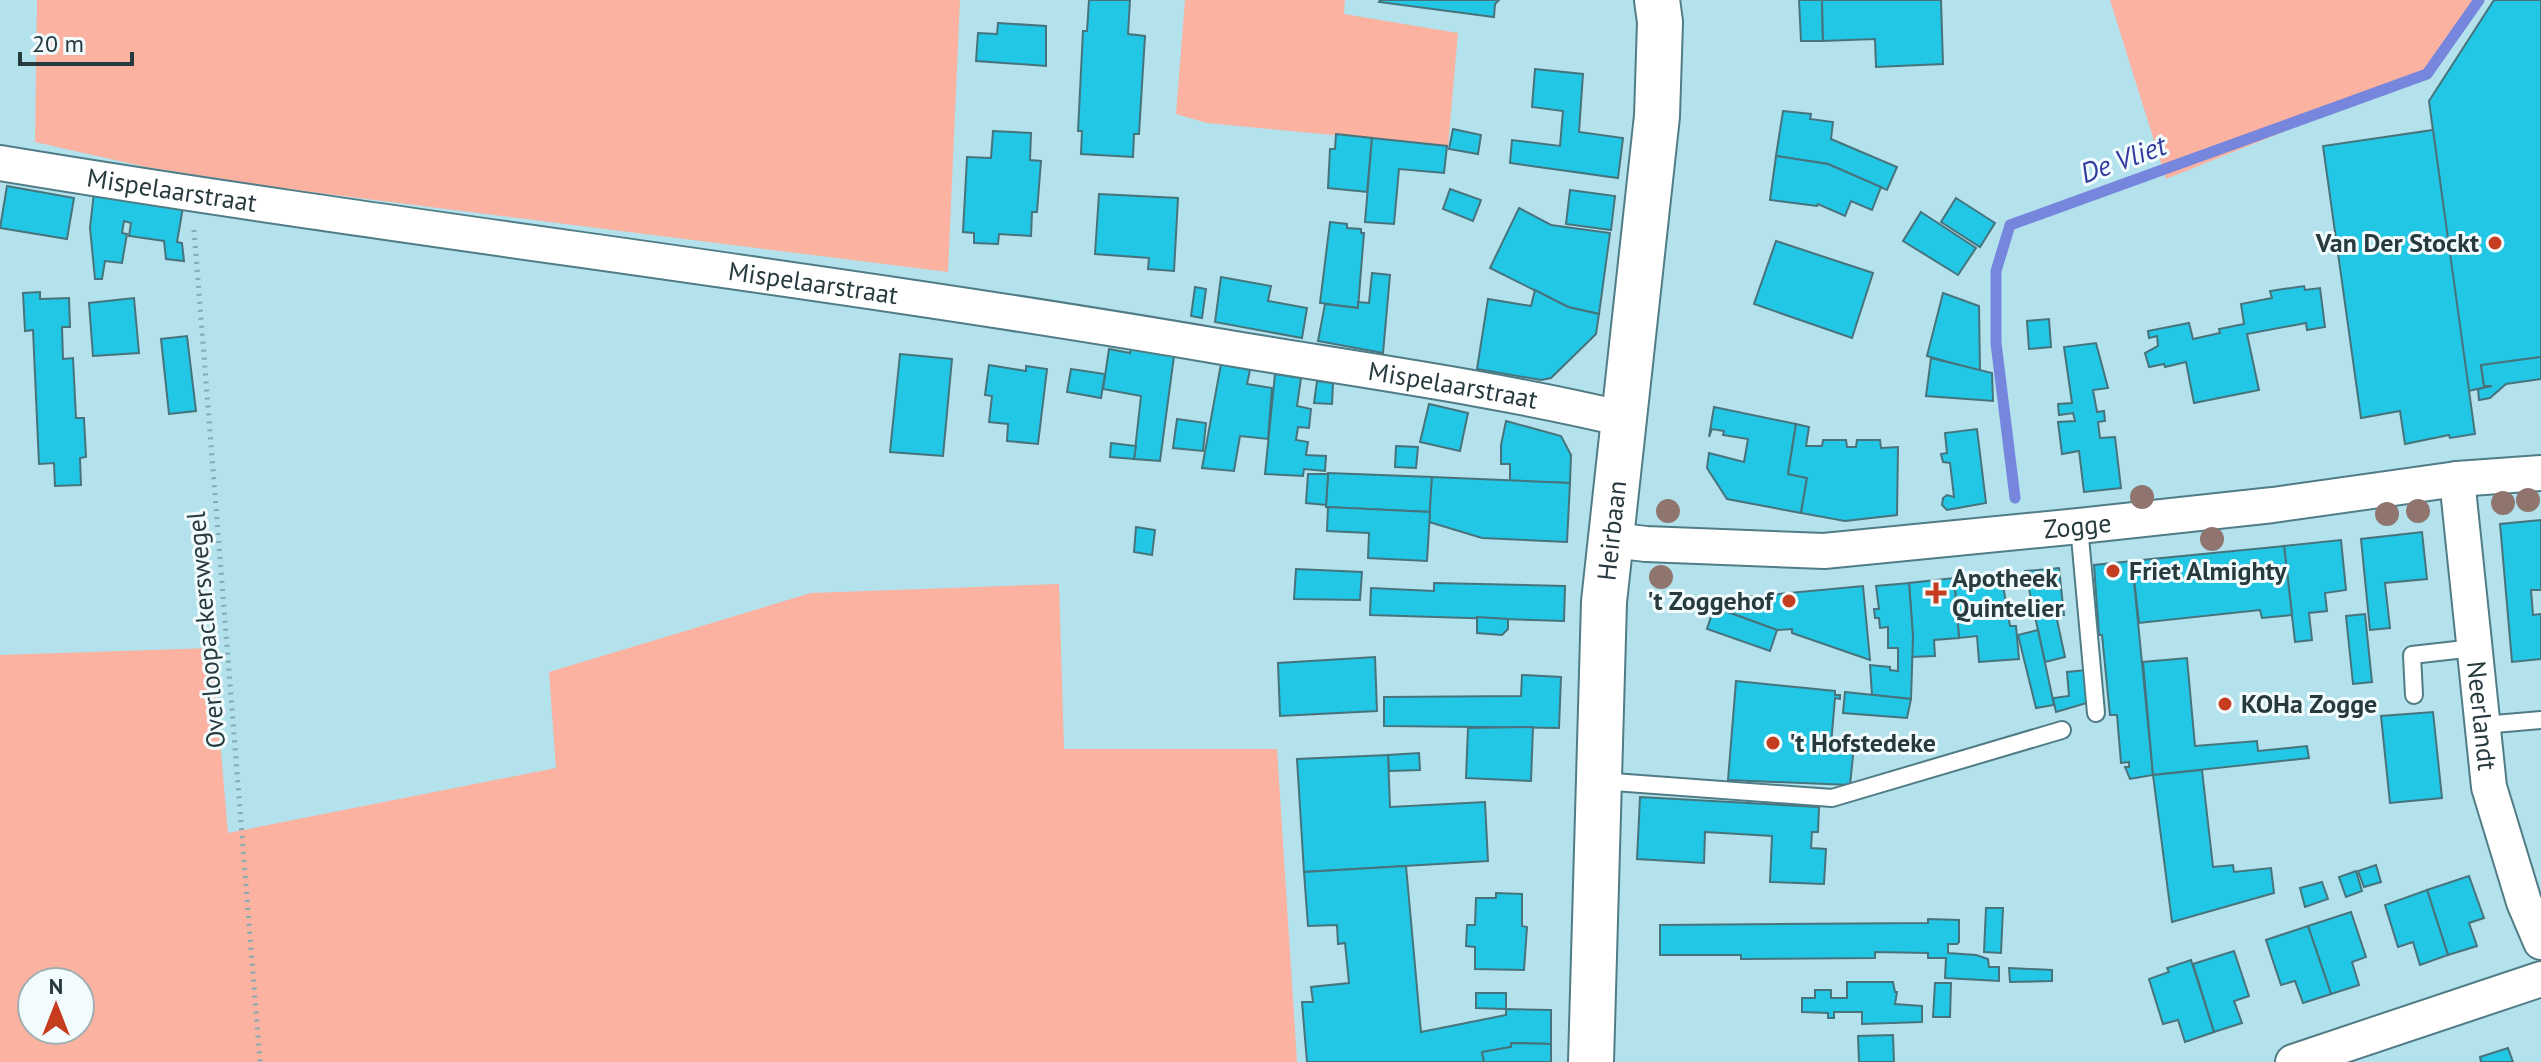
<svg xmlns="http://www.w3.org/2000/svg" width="2541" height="1062" font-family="'PT Sans',sans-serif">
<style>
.green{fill:#fbb2a1;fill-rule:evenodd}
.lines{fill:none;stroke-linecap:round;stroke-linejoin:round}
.stream{stroke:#7586dc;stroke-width:11}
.building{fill:#21c7e4;stroke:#47737d;stroke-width:2}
.lane-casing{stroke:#507c86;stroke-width:20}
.street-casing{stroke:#507c86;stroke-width:38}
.secondary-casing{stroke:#507c86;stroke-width:48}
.path{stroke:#84aab2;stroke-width:5;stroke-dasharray:2 6;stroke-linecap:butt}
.lane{stroke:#fff;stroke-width:16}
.street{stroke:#fff;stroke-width:34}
.secondary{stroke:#fff;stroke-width:44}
.tree{fill:#90756e}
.poi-dot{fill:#c63c1e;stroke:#f2fcfe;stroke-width:3}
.labels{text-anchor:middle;stroke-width:6;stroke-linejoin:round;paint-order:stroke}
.street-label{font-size:26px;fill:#273a3e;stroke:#f2fcfe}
.poi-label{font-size:26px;font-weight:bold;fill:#273a3e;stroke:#f2fcfe;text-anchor:start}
.water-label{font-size:28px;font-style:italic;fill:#333b9f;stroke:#f2fcfe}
</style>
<rect width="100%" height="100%" fill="#b3e2ed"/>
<g class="green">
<polygon points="37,0 960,0 948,272 287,189 146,167 35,142"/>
<polygon points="1185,0 1345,0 1344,14 1458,33 1448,146 1207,123 1176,114"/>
<polygon points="2110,0 2479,0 2427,74 2166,179"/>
<path d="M 1059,584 L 1064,749 L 1277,749 L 1297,1062 L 0,1062 L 0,655 L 212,648 L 228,833 L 556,768 L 549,672 L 811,593 ZM 32,982 L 80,982 L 80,1030 L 32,1030 Z"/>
</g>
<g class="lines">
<polyline class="stream" points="2015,498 1996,343 1996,271 2010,225 2427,74 2479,0"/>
</g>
<g class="building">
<polygon points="1089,0 1130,0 1128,34 1145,36 1139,134 1134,134 1133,157 1081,154 1082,131 1078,131 1083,31 1087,31"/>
<polygon points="1380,0 1499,0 1495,4 1494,17 1379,2"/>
<polygon points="1799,0 1822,0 1823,41 1801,41"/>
<polygon points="1822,0 1941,0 1943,64 1876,67 1875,39 1823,41"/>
<polygon points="2494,0 2541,0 2541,357 2481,365 2484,386 2492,386 2468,391 2429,101"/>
<polygon points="998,23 1046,26 1046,66 976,61 978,33 997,34"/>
<polygon points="1535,69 1583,74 1579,132 1623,138 1618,178 1510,163 1512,140 1560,146 1563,111 1532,107"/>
<polygon points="1783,111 1811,114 1810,119 1833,122 1831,139 1897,167 1887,190 1828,164 1776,156"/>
<polygon points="1453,129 1481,135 1478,154 1449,149"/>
<polygon points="2433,130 2475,434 2450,438 2449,435 2405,444 2400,411 2361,418 2323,146"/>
<polygon points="993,131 1031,133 1030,160 1041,161 1037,212 1032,212 1031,236 999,234 998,244 974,243 974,233 963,232 967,157 991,158"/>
<polygon points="1336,134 1372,138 1367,192 1328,188 1330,149 1335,149"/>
<polygon points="1372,138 1447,146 1444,173 1399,169 1394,224 1365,222"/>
<polygon points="1776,156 1828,164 1881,187 1872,210 1851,201 1845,216 1818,204 1817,206 1770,200"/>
<polygon points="7,186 74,198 67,239 0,228"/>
<polygon points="1450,189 1481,200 1473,221 1443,209"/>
<polygon points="1570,190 1615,196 1611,230 1566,224"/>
<polygon points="94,192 183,207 177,242 182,243 184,261 166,259 164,241 129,236 131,223 124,221 122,233 127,234 122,263 105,261 102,279 95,279 90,228"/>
<polygon points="1099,194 1178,198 1174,271 1148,269 1149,258 1095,254"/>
<polygon points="1956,198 1995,223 1980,247 1941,222"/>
<polygon points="1519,208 1551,225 1610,233 1599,314 1568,307 1490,268"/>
<polygon points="1921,212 1976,248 1958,275 1903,241"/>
<polygon points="1330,222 1347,224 1347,228 1361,229 1361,233 1364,233 1358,308 1320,303"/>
<polygon points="1776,241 1873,273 1852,338 1754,304"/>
<polygon points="1372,273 1390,275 1383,353 1318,341 1325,304 1358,308 1358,302 1369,303"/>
<polygon points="1221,277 1271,286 1268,301 1307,308 1302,338 1215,322"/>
<polygon points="2304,286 2305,290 2320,288 2325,327 2307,330 2306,323 2247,334 2259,390 2194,403 2186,362 2165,367 2164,364 2149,367 2145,353 2158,346 2157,336 2149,338 2148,331 2189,323 2193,339 2220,333 2219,329 2244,324 2241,304 2272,298 2270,291"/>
<polygon points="1195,287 1206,289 1202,318 1191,316"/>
<polygon points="1535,290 1568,307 1599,314 1596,334 1551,378 1541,380 1477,369 1488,299 1531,306"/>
<polygon points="40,292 40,299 69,298 70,327 62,327 63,359 73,358 76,418 84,418 86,457 80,458 81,485 55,486 54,463 39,464 33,330 25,331 23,293"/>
<polygon points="1943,293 1979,306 1980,371 1927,356"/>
<polygon points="134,298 139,353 93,356 89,303"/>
<polygon points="2049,319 2051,347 2029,349 2027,321"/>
<polygon points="187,336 196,411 169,414 161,339"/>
<polygon points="2096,343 2108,388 2093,390 2097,412 2104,411 2105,421 2098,422 2100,438 2115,437 2121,488 2084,492 2079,451 2062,454 2058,422 2075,421 2073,413 2059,415 2058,404 2072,403 2064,347"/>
<polygon points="1131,348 1174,356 1160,461 1134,459 1141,396 1103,389 1109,349 1130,353"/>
<polygon points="900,354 952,359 943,456 890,452"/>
<polygon points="2541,357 2541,379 2506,384 2490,398 2479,400 2478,389 2492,386 2484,386 2481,365"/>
<polygon points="1931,358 1992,373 1993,401 1926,396"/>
<polygon points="1221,364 1250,370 1247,384 1272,388 1268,439 1240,436 1234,471 1202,468"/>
<polygon points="989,365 1026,371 1026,366 1047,369 1038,444 1007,441 1008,424 989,422 992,396 985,395"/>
<polygon points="1071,369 1105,374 1101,398 1067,392"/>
<polygon points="1275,374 1301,378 1297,406 1311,409 1309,428 1298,427 1296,440 1308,442 1306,455 1326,456 1325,471 1304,469 1303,476 1265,474"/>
<polygon points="1317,381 1333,383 1332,404 1314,403"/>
<polygon points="1429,404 1468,413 1460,451 1420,442"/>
<polygon points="1714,407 1796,424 1788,474 1807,478 1801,513 1727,499 1707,468 1709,453 1744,462 1748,439 1723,435 1724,431 1712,429 1709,437"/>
<polygon points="1177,419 1206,423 1203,451 1173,448"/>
<polygon points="1506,421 1561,436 1571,455 1570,483 1510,481 1510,464 1501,464 1501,445"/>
<polygon points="1796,424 1809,427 1806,446 1822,446 1823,440 1846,440 1847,447 1856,447 1857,440 1880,440 1881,448 1898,447 1897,515 1845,521 1801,513 1807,478 1788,474"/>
<polygon points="1977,429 1986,503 1947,510 1942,505 1943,498 1947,495 1954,497 1950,463 1943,462 1941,454 1947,453 1945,433"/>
<polygon points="1111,443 1136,446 1134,459 1110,457"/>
<polygon points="1396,446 1418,447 1416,468 1395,467"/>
<polygon points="1328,473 1432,477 1430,512 1326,507"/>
<polygon points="1308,474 1328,474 1326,505 1306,503"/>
<polygon points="1432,477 1570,483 1567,542 1482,538 1429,522"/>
<polygon points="1328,507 1430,512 1427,561 1368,558 1369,533 1327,531"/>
<polygon points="2541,520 2541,590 2531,590 2533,615 2541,614 2541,659 2512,662 2500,524"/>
<polygon points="1136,527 1155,530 1152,555 1134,552"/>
<polygon points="2422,532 2427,579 2385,583 2390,628 2370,630 2361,539"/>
<polygon points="2341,540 2346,590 2325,593 2327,611 2309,613 2312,640 2295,642 2284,546"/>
<polygon points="2284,546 2292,615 2262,618 2260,610 2139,623 2132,561"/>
<polygon points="2132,561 2153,775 2130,779 2125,767 2129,767 2129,762 2121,763 2117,715 2110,715 2102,635 2099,635 2094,565"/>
<polygon points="2059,568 2064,615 2056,615 2065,657 2045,662 2025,571"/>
<polygon points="1296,569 1362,572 1360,600 1294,599"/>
<polygon points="2001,574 2010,626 2016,626 2019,659 1979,662 1977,636 1959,638 1954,578"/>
<polygon points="1954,578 1959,638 1934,640 1935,656 1911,657 1913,637 1909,583"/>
<polygon points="1434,583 1565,586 1564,621 1370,615 1371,588 1434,591"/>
<polygon points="1909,583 1913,637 1911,699 1872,695 1870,665 1890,667 1890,670 1898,671 1898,648 1888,648 1888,627 1880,628 1879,618 1875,618 1874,609 1879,609 1876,586"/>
<polygon points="1863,586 1870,660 1792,633 1792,629 1777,630 1717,608 1716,600"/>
<polygon points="1714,607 1777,630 1770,651 1707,629"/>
<polygon points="2365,614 2372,682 2353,684 2346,616"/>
<polygon points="1477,617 1508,619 1508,629 1502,635 1477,633"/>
<polygon points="2038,630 2054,705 2036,708 2018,635"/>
<polygon points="1375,657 1377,711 1280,716 1278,663"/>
<polygon points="2187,658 2195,746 2257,741 2258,751 2307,746 2309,758 2153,775 2143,662"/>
<polygon points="2086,670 2090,702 2056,712 2053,698 2069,696 2067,672"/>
<polygon points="1522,675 1561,677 1559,728 1384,726 1384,697 1521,696"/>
<polygon points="1736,681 1835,691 1835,695 1840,695 1840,699 1835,698 1831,745 1854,746 1850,785 1728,780"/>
<polygon points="1845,692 1911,699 1907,718 1843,713"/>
<polygon points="2433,712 2442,798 2390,803 2381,716"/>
<polygon points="1533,727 1531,781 1466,778 1468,728"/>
<polygon points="1419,753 1420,770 1389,771 1388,755"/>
<polygon points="1388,755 1390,807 1485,802 1488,861 1304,872 1297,759"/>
<polygon points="2202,770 2213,867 2233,865 2234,872 2271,868 2274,893 2172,922 2153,775"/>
<polygon points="1640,797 1819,807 1818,832 1812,832 1811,848 1826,849 1824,884 1770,882 1772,836 1705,832 1704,863 1637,859"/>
<polygon points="2376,865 2381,882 2364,887 2358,871"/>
<polygon points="1406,866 1421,1032 1506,1015 1506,1009 1551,1010 1551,1044 1511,1043 1511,1047 1482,1052 1484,1062 1307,1062 1302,1002 1313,1002 1311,987 1349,983 1345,943 1338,944 1337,925 1308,926 1304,872"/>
<polygon points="2356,871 2362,891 2346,897 2339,877"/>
<polygon points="2469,876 2484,918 2469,923 2477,946 2448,955 2427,890"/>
<polygon points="2322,882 2328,899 2305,907 2300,888"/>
<polygon points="2427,890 2448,955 2420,965 2413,942 2398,947 2385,905"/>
<polygon points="1496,893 1522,894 1522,926 1527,927 1524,970 1475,969 1475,947 1466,946 1467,925 1475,925 1476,898 1496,898"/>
<polygon points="1986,908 2003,908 2001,953 1984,952"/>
<polygon points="2351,912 2366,957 2352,962 2359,985 2331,994 2308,926"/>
<polygon points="1928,919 1959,920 1959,942 1957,944 1948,944 1948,953 1976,955 1988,959 1989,967 1999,967 1999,981 1945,978 1946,958 1928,958 1928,953 1875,952 1875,958 1741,959 1741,955 1660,955 1660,925 1928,923"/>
<polygon points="2308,926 2331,994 2303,1003 2295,981 2281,985 2266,940"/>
<polygon points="2234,951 2249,996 2234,1001 2242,1023 2214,1032 2193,964"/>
<polygon points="2191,960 2214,1032 2185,1042 2178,1020 2163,1024 2149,979 2169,972 2167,968"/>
<polygon points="2009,968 2052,970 2052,981 2010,982"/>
<polygon points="1847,982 1893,982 1895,992 1897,992 1895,1004 1922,1006 1922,1022 1862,1024 1862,1012 1834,1012 1834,1018 1828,1018 1828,1013 1802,1012 1802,998 1815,998 1815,990 1831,990 1831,998 1847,998"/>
<polygon points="1935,983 1951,983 1950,1017 1933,1017"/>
<polygon points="1476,993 1506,993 1506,1009 1476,1008"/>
<polygon points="1893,1035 1894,1062 1859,1062 1858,1036"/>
<polygon points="1511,1043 1551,1044 1551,1062 1484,1062 1482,1052 1511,1047"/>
<polygon points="2508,1048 2513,1062 2481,1062 2480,1057"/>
</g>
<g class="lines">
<defs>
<g id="lane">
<polyline points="2079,526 2096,713"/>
<polyline points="2414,695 2412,655 2474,648"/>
<polyline points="2483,725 2541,720"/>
<polyline points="1600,781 1832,798 2062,730"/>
</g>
<g id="street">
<path id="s1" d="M 0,163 C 405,230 813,277 1217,346 C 1352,369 1490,387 1624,419"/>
<path id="s2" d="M 2457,479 L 2489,787 L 2524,902 L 2541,942"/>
<path id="s3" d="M 1613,540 L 1646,544 L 1824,551 L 2079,526 L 2273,505 L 2457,479 L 2541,473"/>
<polyline points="2293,1062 2541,979"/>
</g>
<g id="secondary">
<path id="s4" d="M 1591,1062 L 1604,602 L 1657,116 L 1660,22 L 1657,0"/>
</g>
</defs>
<use href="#lane" class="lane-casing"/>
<use href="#street" class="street-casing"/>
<use href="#secondary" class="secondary-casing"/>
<polyline class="path" points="194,230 260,1062"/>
<use href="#lane" class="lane"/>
<use href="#street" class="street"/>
<use href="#secondary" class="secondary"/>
</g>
<g class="tree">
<circle cx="2142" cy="497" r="12"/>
<circle cx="2528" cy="500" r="12"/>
<circle cx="2503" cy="503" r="12"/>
<circle cx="1668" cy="511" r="12"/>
<circle cx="2418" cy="511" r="12"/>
<circle cx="2387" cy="514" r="12"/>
<circle cx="2212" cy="539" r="12"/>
<circle cx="1661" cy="577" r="12"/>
</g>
<g class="poi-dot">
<circle cx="2495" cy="243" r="8"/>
<circle cx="2113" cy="571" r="8"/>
<path d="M1932 581h8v8h8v8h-8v8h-8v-8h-8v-8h8z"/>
<circle cx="1789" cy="601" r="8"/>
<circle cx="2225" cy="704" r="8"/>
<circle cx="1773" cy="743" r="8"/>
</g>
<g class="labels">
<g class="street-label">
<text dy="9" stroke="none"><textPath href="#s1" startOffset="174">Mispelaarstraat</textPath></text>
<text dy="9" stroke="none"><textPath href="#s1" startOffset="822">Mispelaarstraat</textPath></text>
<text dy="9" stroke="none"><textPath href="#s1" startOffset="1470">Mispelaarstraat</textPath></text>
<text dy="9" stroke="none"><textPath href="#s3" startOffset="466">Zogge</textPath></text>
<text dy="9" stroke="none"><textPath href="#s4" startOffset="532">Heirbaan</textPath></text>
<text transform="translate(206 630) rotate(-95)" y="9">Overloopackerswegel</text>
<text dy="9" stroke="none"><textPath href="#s2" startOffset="238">Neerlandt</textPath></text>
</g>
<g class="poi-label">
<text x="2479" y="252" text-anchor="end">Van Der Stockt</text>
<text x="2129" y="580">Friet Almighty</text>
<text x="1952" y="587">Apotheek<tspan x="1952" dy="30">Quintelier</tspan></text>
<text x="1773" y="610" text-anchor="end">'t Zoggehof</text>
<text x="2241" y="713">KOHa Zogge</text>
<text x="1789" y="752">'t Hofstedeke</text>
</g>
<g class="water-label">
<text transform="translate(2123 159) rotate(-20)" y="10">De Vliet</text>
</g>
</g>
<g transform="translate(56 1006)"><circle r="38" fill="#f2fcfe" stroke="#a1aeb1" stroke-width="2"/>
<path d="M0-6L14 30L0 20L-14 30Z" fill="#c63c1e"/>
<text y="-12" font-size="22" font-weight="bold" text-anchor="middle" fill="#273a3e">N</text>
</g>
<path d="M20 52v12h112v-12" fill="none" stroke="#273a3e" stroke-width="4"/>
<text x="32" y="52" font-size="24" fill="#273a3e" stroke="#f2fcfe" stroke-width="6" paint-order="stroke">20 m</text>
</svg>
